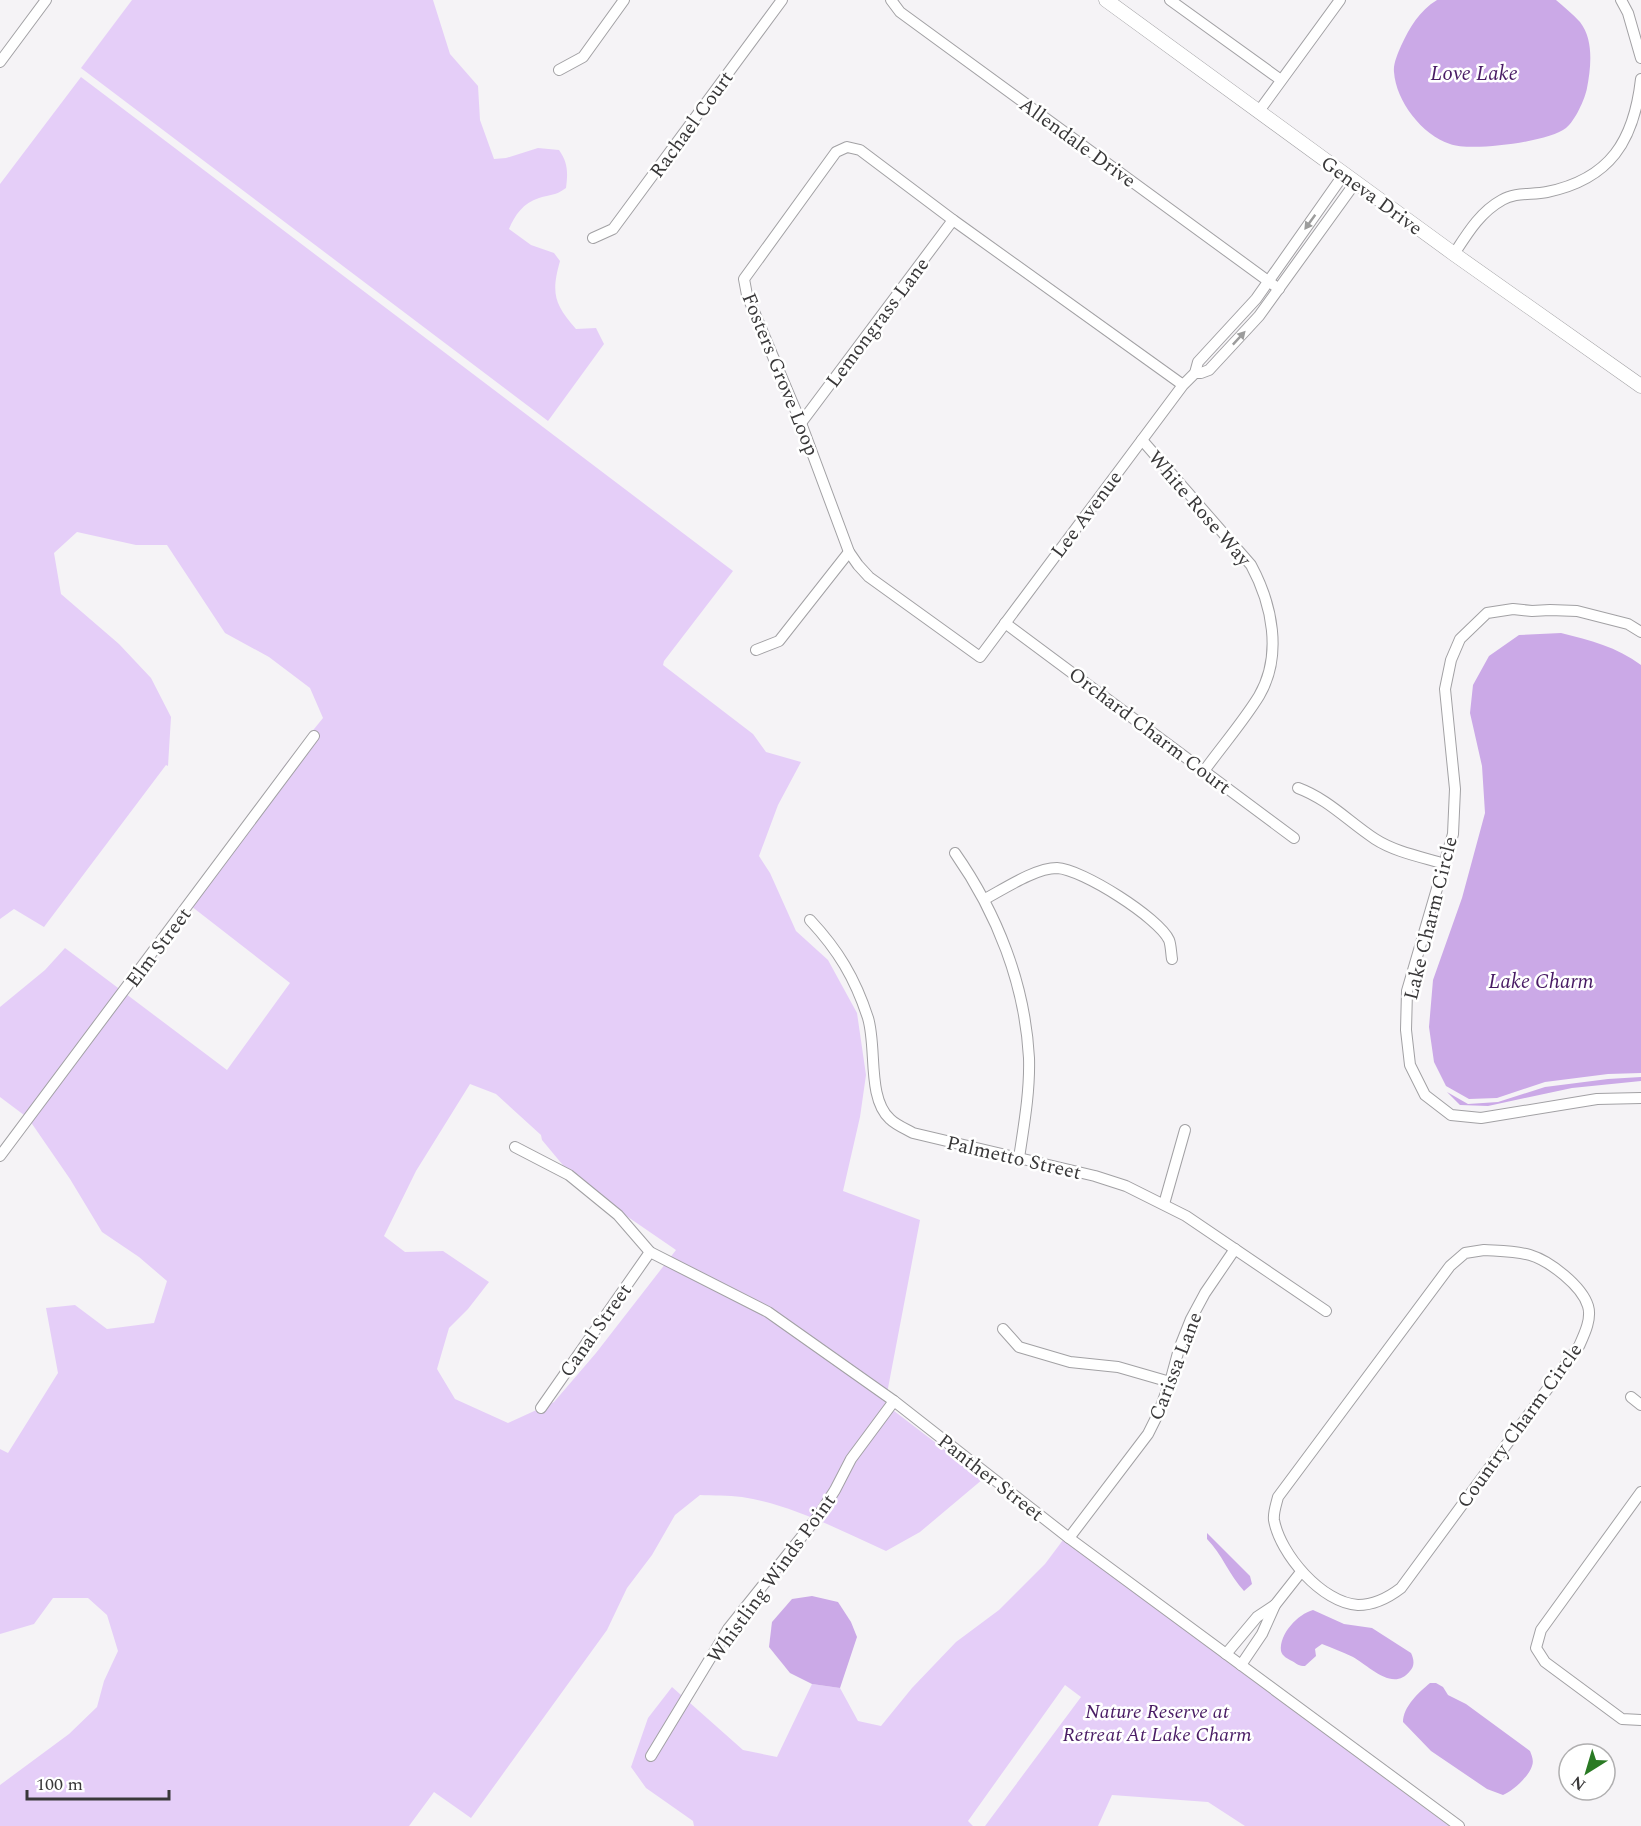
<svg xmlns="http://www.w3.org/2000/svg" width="1641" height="1826" font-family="Spectral,serif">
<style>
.green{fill:#e5cef8;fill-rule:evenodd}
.water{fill:#cba9e7}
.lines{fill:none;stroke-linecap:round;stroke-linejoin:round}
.minor-casing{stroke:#a2a1a4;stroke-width:12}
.major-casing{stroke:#a2a1a4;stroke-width:15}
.minor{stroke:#fff;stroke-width:10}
.major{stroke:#fff;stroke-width:14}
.oneway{fill:#9c9c9c}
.labels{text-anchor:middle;stroke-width:5;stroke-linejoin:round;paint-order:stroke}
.street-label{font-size:20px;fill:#393839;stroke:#fff}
.park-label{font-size:20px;font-style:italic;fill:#491c64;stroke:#fff}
.water-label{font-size:21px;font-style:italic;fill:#481b64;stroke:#fff}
</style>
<rect width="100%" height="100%" fill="#f5f3f6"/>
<g class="green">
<path d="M 132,0 L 433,0 L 450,54 L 478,86 L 480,120 L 494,159 L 506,158 L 538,148 L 559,150 C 568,163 568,172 566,188 C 555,196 551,194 539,198 C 523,203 515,215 509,229 L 531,245 L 554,253 L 560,261 C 551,293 554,304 576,329 L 596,328 L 604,344 L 548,421 L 81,68 Z"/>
<path d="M 81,77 L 733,571 L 664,661 L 663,665 L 753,734 L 766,752 L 801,762 L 778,805 L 759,856 L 770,873 L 796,931 L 828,960 L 857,1013 L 866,1075 L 860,1117 L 843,1191 L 920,1220 L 885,1404 L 983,1479 L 920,1532 L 886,1551 C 840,1530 792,1505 742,1497 C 728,1495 713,1496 700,1495 L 675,1515 L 652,1555 L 627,1588 L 607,1630 L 471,1818 L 434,1792 L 409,1826 L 0,1826 L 0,1785 L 69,1734 L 97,1707 L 104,1681 L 118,1651 L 107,1615 L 88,1598 L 53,1598 L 34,1624 L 0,1634 L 0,1449 L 8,1453 L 58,1373 L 46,1308 L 75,1305 L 107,1329 L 154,1323 L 167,1281 L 139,1257 L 102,1232 L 70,1179 L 28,1118 L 0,1097 L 0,1007 L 45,970 L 65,948 L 227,1070 L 290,983 L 191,906 L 284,766 L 323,718 L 310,688 L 269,657 L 225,633 L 167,545 L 136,545 L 77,532 L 54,553 L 61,594 L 119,644 L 151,678 L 171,717 L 168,766 L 166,765 L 44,927 L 14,909 L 0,919 L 0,184 ZM 470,1084 L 496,1094 L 541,1135 L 542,1140 L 577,1182 L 676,1250 L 596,1353 L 554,1402 L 508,1423 L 455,1399 L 437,1369 L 449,1328 L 468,1309 L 489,1282 L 443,1251 L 405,1252 L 384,1236 L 416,1171 Z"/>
<polygon points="1063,1540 1449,1826 1245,1826 1208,1802 1112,1795 1098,1826 985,1826 1081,1697 1065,1685 968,1821 973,1826 694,1826 693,1821 646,1788 631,1767 648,1718 672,1687 743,1750 777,1757 812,1684 840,1688 858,1721 881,1726 912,1688 956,1642 999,1610 1045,1564"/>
</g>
<g class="water">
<path d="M 1437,0 L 1556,0 C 1564,7 1573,14 1580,22 C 1594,40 1591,67 1587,88 C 1585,99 1575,121 1566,128 C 1549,142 1471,152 1450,144 C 1422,135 1396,101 1394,72 C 1393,64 1398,53 1401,46 C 1410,27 1419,11 1437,0 Z"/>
<path d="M 1561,633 C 1590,640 1617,647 1641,665 L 1641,1073 L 1608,1074 L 1545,1082 L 1497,1098 L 1469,1099 L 1446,1086 L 1434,1062 L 1429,1027 L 1433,980 L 1462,898 L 1485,813 L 1482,766 L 1470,713 L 1473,685 L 1489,656 L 1519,635 Z"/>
<polygon points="1641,1077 1641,1081 1572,1088 1488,1106 1460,1105 1447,1092 1468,1104 1498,1102 1545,1087 1608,1079"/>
<path d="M 1207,1533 L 1250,1576 L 1252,1584 L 1244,1591 C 1229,1575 1222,1554 1207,1539 Z"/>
<polygon points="812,1596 838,1602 851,1622 857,1637 840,1688 812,1684 790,1673 769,1647 772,1622 792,1599"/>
<path d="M 1313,1610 L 1344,1624 L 1372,1628 L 1411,1653 C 1414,1659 1415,1666 1410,1671 C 1393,1693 1368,1665 1353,1657 C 1343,1652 1332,1648 1322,1644 L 1315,1649 L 1316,1656 L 1305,1666 C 1299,1666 1297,1664 1292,1661 C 1288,1659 1282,1656 1281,1651 C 1279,1634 1298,1614 1313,1610 Z"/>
<path d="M 1430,1683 L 1436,1683 L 1443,1687 L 1448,1695 L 1466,1704 L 1530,1751 C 1532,1756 1534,1761 1532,1766 C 1529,1776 1513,1791 1503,1795 L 1487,1789 L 1431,1751 L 1403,1722 C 1403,1707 1419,1692 1430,1683 Z"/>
</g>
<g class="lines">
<defs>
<g id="minor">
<polyline points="891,0 900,12 1279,289"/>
<polyline points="1170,0 1281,80"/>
<polyline points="1621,0 1628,13 1641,58"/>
<polyline points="0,62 46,0"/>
<polyline points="559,70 583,57 624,0"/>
<polyline points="1259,111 1340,0"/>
<polyline points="593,238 613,229 782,0"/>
<path d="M 1454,254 C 1467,234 1480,212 1502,200 C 1515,192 1532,195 1547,192 C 1610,179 1634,141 1641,79"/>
<polyline points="1195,373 1201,373 1209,370 1259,316 1355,183"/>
<polyline points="1183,385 953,220 860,150 847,147 836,152 744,279 747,295 801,423 849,552 858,565 869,577 980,657 1183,385 1195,373 1198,362 1256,299 1344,174"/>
<polyline points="801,423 953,220"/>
<path d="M 1142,440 L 1251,565 C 1272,604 1283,655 1259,696 C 1243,722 1222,746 1204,771"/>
<polyline points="1005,623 1294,838"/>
<polyline points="1641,632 1628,624 1577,611 1550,610 1532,611 1513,609 1487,613 1460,639 1451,660 1445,689 1455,789 1453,834 1407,991 1406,1030 1410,1065 1425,1095 1451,1115 1481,1118 1597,1099 1641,1098"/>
<polyline points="756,650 779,641 849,552"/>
<path d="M 1298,788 C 1328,799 1349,822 1375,839 C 1395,852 1422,857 1445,864"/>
<path d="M 955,853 C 997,913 1025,984 1029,1058 C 1030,1091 1024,1125 1019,1158"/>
<path d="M 985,899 C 1004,889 1035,868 1057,868 C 1082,869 1159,918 1169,940 C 1171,945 1171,953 1172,959"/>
<path d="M 810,920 C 838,950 855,978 868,1018 C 877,1048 867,1098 890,1119 C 896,1125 906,1129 913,1133 L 1095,1176 L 1126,1186 L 1186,1216 L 1326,1311"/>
<polyline points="515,1147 569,1175 618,1215 650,1252 768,1312 894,1401 1069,1538 1459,1826"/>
<polyline points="0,1156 314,736"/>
<polyline points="1164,1204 1185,1130"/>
<path d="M 1484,1250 C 1499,1251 1516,1251 1530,1255 C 1550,1261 1582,1286 1588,1306 C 1592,1319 1584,1335 1579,1346 L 1401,1588 C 1388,1598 1375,1605 1358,1605 C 1322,1603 1280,1554 1274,1520 C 1273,1513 1276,1505 1278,1497 L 1450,1266 L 1465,1253 Z"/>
<polyline points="1003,1329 1019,1347 1070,1362 1118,1367 1170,1382"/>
<polyline points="1631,1397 1641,1405"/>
<polyline points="541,1408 650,1252"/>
<polyline points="1641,1492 1541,1630 1536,1648 1545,1662 1622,1719 1641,1720"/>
<polyline points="1069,1538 1148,1434 1158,1414 1170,1382 1179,1349 1191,1319 1205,1293 1235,1249"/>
<polyline points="1226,1654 1257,1617 1275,1605"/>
<polyline points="1241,1665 1262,1634 1275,1605 1301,1572"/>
<polyline points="651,1756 728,1629 819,1515 835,1490 851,1459 894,1401"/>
</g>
<polyline id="major" points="1106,0 1454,254 1641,386"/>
</defs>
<use href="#minor" class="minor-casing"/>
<use href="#major" class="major-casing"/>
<use href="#minor" class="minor"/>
<use href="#major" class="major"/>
</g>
<defs><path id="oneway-solid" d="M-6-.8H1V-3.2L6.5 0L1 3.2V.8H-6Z" transform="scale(1.5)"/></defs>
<g class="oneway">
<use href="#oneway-solid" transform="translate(1310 222) rotate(126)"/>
<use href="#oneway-solid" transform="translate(1239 338) rotate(-47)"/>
</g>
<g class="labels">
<g class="street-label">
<text transform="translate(691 124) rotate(-54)" y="7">Rachael Court</text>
<text transform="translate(1078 142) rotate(36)" y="7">Allendale Drive</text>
<text transform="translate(1372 195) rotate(36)" y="7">Geneva Drive</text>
<text transform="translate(877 322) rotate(-53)" y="7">Lemongrass Lane</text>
<text transform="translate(781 374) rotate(68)" y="7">Fosters Grove Loop</text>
<text transform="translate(1200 508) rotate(49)" y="7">White Rose Way</text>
<text transform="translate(1086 514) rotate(-53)" y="7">Lee Avenue</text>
<text transform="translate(1150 730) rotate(37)" y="7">Orchard Charm Court</text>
<text transform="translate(1430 918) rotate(-76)" y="7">Lake Charm Circle</text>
<text transform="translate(158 947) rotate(-53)" y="7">Elm Street</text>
<text transform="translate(1014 1157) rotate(13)" y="7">Palmetto Street</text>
<text transform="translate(595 1330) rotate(-55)" y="7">Canal Street</text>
<text transform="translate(1175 1366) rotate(-69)" y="7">Carissa Lane</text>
<text transform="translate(1519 1425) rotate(-54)" y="7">Country Charm Circle</text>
<text transform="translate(991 1477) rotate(38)" y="7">Panther Street</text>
<text transform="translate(771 1578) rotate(-54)" y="7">Whistling Winds Point</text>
</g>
<g class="park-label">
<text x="1157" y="1718">Nature Reserve at<tspan x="1157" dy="23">Retreat At Lake Charm</tspan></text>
</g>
<g class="water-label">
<text x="1474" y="80">Love Lake</text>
<text x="1541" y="988">Lake Charm</text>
</g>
</g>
<g transform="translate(1587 1772) rotate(217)"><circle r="28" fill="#ffffff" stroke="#b0afb0" stroke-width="1.5"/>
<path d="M0-4.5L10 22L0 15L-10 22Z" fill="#2a7a24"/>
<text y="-9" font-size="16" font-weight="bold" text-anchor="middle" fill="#393839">N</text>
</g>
<path d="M27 1790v9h142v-9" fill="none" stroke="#393839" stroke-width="3"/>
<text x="36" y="1790" font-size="18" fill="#393839" stroke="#ffffff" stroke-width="4.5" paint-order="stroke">100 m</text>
</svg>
